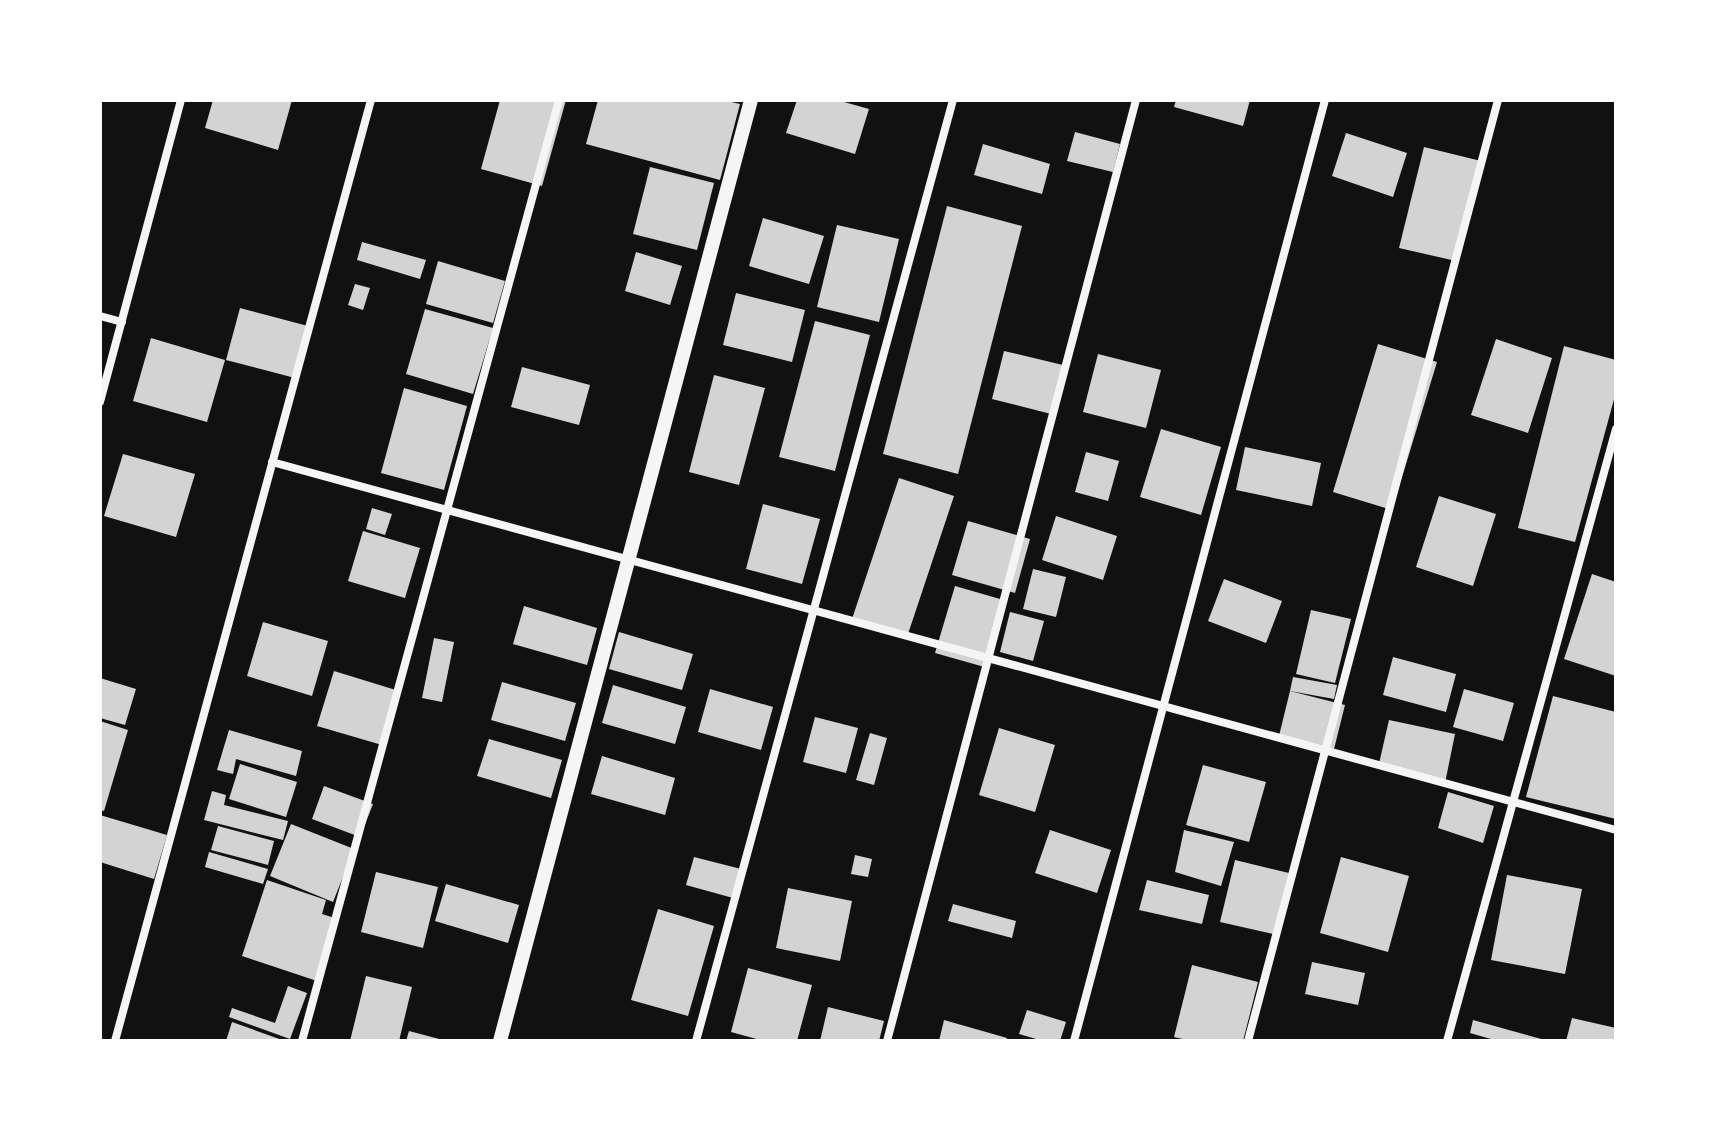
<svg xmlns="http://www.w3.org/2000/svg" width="1716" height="1141" font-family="'Asap Condensed',sans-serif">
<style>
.building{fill:#d3d3d3}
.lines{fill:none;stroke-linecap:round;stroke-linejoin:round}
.minor{stroke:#f5f5f5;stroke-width:8}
.tertiary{stroke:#f5f5f5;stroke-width:14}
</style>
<rect width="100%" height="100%" fill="#111"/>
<g class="building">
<polygon points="213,100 292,100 278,150 205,128"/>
<polygon points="500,100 566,100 542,186 481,169"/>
<polygon points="598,100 723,100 740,104 720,180 586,144"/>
<polygon points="797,100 837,100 869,109 855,154 786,133"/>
<polygon points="1176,100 1250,100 1243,126 1174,107"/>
<polygon points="1075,132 1120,144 1113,172 1067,161"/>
<polygon points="1346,133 1407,153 1393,197 1332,176"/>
<polygon points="983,144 1050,164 1042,194 974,175"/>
<polygon points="1424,147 1481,161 1456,261 1399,248"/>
<polygon points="650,167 714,183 697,250 633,234"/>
<polygon points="947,206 1022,226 958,474 883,454"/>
<polygon points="763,218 824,236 809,284 749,266"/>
<polygon points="837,225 899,239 879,322 817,307"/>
<polygon points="362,242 426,260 420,279 357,260"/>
<polygon points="636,252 682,266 670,305 625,291"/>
<polygon points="438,261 505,281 493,323 426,304"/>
<polygon points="355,284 370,288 363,310 348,305"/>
<polygon points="736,293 805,310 792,362 723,345"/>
<polygon points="240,308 308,326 295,378 226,360"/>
<polygon points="425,309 493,328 473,394 406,374"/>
<polygon points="815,321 870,335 835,471 779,457"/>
<polygon points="151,338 225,360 207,422 133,401"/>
<polygon points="1496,339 1552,358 1528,433 1471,415"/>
<polygon points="1378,344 1437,362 1392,510 1333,492"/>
<polygon points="1564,346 1616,360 1616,392 1575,542 1518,528"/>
<polygon points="1004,351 1067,366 1055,415 992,399"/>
<polygon points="1098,354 1161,370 1146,428 1083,412"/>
<polygon points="522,367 590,385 579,425 511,407"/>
<polygon points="714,375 765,388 739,485 689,472"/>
<polygon points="404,388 467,406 444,490 381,473"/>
<polygon points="1161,429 1221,447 1201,515 1140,497"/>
<polygon points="1245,447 1321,463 1312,506 1236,490"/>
<polygon points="1086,452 1119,461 1108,501 1075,492"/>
<polygon points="123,454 195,474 176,537 104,516"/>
<polygon points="899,478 954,496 907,637 852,619"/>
<polygon points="1439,496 1496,514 1473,586 1416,567"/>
<polygon points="763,504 820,519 802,584 746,569"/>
<polygon points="372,508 392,514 385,535 366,529"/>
<polygon points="1056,516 1117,536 1103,580 1042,560"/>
<polygon points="968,521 1030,539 1015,593 952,575"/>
<polygon points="363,531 420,548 405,598 348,581"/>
<polygon points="1033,569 1066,577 1056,617 1023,609"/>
<polygon points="1592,574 1616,582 1616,676 1564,659"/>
<polygon points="1224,579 1282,601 1266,643 1208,621"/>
<polygon points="955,586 1007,601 988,668 935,653"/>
<polygon points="524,606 597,628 587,665 513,644"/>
<polygon points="1311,610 1351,619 1335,683 1296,674"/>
<polygon points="1010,612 1044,621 1033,661 1000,652"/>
<polygon points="263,622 328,641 312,696 247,676"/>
<polygon points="619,632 693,654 682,690 609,669"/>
<polygon points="434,638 454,642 442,702 422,698"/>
<polygon points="1393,657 1456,674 1446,712 1383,695"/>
<polygon points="334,671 399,691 382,745 317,726"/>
<polygon points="1293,677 1337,685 1334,699 1290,691"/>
<polygon points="100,678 136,689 125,725 100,718"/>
<polygon points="502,682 576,703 565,741 491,720"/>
<polygon points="613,685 686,707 675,744 602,723"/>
<polygon points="710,689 773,707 761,750 698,732"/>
<polygon points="1464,689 1514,703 1503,741 1453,727"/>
<polygon points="1290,691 1345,705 1333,753 1278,740"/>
<polygon points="1553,696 1616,712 1616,819 1526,797"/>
<polygon points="815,717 858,728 846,773 803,762"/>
<polygon points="1389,720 1455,734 1445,783 1378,768"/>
<polygon points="100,721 128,730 104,811 100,810"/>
<polygon points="999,728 1055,745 1035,812 979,795"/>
<polygon points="229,730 302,751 296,776 236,759 233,774 217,770"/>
<polygon points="870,733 887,738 874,785 856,780"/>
<polygon points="489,739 562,760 551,798 477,776"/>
<polygon points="602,756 675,778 665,815 591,794"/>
<polygon points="240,764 297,782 286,817 229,799"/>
<polygon points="1203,765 1266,782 1249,842 1186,825"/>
<polygon points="324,786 373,804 360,837 312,819"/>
<polygon points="212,791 226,795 224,805 288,821 283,840 204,820"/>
<polygon points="1448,792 1494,806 1483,843 1438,828"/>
<polygon points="100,815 167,835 154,879 100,862"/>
<polygon points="291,824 354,849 333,902 270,876"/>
<polygon points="218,826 274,841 268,865 211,850"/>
<polygon points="1050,830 1111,850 1097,893 1035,873"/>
<polygon points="1184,830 1234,842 1221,886 1175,872"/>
<polygon points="209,852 268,869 263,884 205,867"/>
<polygon points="855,855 872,859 868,877 851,874"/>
<polygon points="694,857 741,869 733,898 686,885"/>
<polygon points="1341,857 1409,876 1388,952 1320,933"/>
<polygon points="1235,860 1289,873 1273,934 1220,922"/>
<polygon points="376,872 438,887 423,948 361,932"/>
<polygon points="1507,875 1582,889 1565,974 1491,960"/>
<polygon points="267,880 326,900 322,914 338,919 317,981 242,956"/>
<polygon points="1147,880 1209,895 1202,924 1139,910"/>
<polygon points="446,884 519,905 508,943 435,921"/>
<polygon points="788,888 852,901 840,961 776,948"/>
<polygon points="953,904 1016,921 1012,938 948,921"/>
<polygon points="658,909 714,926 688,1016 631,1000"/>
<polygon points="1312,962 1365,973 1358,1005 1305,994"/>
<polygon points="1192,965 1258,982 1243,1041 1191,1041 1174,1037"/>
<polygon points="748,968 812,985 797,1041 764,1041 731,1032"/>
<polygon points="366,976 412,987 399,1041 350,1041"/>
<polygon points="288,986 307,993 290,1039 229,1017 232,1008 275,1023"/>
<polygon points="828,1007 884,1021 879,1041 820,1041"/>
<polygon points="1027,1010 1066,1022 1060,1041 1043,1041 1019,1034"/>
<polygon points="1572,1018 1616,1028 1616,1041 1566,1041"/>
<polygon points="944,1020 1007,1038 1006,1041 939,1041"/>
<polygon points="1473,1020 1545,1040 1545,1041 1498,1041 1470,1033"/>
<polygon points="232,1022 285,1041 226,1041"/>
<polygon points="409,1031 443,1040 443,1041 406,1041"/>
</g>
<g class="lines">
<g class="minor">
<polyline points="100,316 122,322"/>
<polyline points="100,402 181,100"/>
<polyline points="272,462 1616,830"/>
<polyline points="115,1041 371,100"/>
<polyline points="302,1041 559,100"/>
<polyline points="696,1041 953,100"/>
<polyline points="887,1041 1136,100"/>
<polyline points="1074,1041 1325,100"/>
<polyline points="1248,1041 1498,100"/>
<polyline points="1447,1041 1616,429"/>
</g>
<polyline class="tertiary" points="500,1041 751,100"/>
</g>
<rect width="1716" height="1141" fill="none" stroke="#ffffff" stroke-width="204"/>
</svg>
